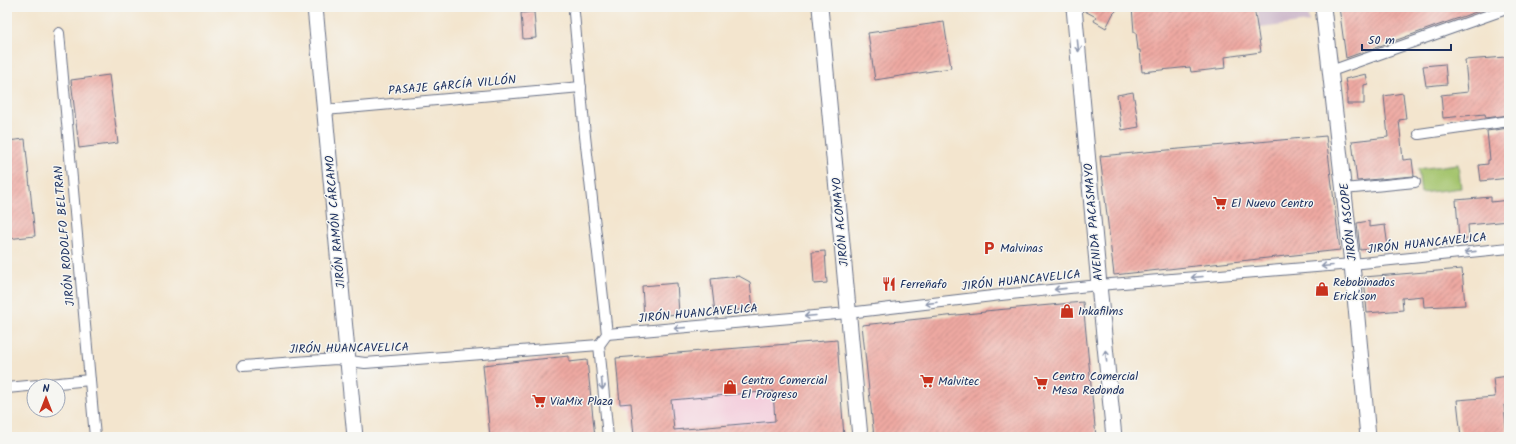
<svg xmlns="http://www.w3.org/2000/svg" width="1516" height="444" font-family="Kalam,sans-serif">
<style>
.built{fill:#f4cfdd}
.industrial{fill:#d0bdcd}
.garden{fill:#a5c56e;stroke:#607a66}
.building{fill:url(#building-hatch);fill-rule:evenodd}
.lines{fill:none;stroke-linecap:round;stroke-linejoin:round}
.street-casing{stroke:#676f85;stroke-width:12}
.secondary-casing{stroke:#676f85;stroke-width:17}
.street{stroke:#fff;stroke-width:10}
.secondary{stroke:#fff;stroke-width:15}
.oneway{stroke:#8d97ae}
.labels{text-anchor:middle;stroke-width:3;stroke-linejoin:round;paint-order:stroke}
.street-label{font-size:12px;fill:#1b2f5e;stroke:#f6f6f2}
.poi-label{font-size:12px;fill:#1b2f5e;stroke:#f6f6f2;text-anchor:start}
</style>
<defs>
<pattern id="building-hatch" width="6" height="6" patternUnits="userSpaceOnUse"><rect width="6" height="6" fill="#eea9a2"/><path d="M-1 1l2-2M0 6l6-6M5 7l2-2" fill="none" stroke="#c08a87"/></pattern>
</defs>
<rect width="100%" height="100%" fill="#f6f6f2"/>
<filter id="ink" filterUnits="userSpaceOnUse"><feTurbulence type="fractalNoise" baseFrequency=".025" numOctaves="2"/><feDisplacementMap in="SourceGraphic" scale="8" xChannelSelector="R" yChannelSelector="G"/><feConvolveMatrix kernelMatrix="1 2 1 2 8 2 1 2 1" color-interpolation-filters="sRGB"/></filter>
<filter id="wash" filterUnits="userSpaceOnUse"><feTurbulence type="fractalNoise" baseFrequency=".012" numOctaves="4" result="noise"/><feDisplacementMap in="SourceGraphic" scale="16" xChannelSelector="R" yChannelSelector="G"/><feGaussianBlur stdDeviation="0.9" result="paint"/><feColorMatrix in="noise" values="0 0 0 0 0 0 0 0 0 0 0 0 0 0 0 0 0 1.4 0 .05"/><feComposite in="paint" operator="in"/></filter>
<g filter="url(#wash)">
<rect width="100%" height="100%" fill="#f3e5ce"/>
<polygon class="built" points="837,340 844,437 634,437 631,411 620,404"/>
<polygon class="industrial" points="1257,7 1307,7 1309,22 1260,28"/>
<polygon class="garden" points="1458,164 1461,188 1421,193 1418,169"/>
<g id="blocks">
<g class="building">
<polygon points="1083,7 1120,7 1113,14 1106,28 1094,21 1096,17 1083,10"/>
<polygon points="1132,7 1169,7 1169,10 1200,7 1254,7 1261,52 1225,57 1226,68 1191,72 1190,67 1142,72 1140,50 1138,50 1136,32 1134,32"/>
<polygon points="1339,7 1486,7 1487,8 1346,58"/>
<polygon points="534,12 536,38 523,39 521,13"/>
<polygon points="944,22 951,68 875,80 868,33"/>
<polygon points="1506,57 1509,83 1509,115 1486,118 1485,114 1443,118 1441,95 1468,92 1465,60"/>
<polygon points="1445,64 1447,84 1426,86 1423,66"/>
<polygon points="1366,74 1368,84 1364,85 1364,104 1347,104 1347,88 1345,79"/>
<polygon points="109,75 118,143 79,148 71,80"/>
<polygon points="1133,92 1139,127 1122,130 1117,95"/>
<polygon points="1403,93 1406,119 1399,120 1403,160 1412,159 1414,176 1357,181 1352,141 1388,137 1384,96"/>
<polygon points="1509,128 1509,178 1481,181 1479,165 1488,164 1488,160 1490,160 1487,131"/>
<polygon points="1326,136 1340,250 1114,275 1100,156"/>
<polygon points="25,139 35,236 7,239 7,141"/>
<polygon points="1491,197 1491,202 1509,200 1509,221 1468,225 1469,239 1459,239 1456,200"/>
<polygon points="1369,221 1369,227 1385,225 1388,247 1360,250 1357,223"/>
<polygon points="825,251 827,283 814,284 812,252"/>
<polygon points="1462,269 1465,305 1424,307 1423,296 1402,298 1403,310 1367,313 1364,277"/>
<polygon points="739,276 750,282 753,308 715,313 711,279"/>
<polygon points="677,283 679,314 644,317 642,286"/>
<polygon points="1083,302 1096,437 874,437 862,325 985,312 985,311"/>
<path d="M 837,340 L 844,437 L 634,437 L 631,403 L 620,404 L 616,358 ZM 773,391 L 775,421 L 674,430 L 671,400 Z"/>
<polygon points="569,356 569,362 587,360 595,437 490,437 483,365"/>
<polygon points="1509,376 1509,405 1504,405 1507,437 1461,437 1457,400 1495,397 1493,378"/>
</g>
</g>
</g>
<g filter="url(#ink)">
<use href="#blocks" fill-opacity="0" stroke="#676f85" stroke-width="1"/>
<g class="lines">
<defs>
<g id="street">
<polyline points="574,13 585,136 607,334 599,345 608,437"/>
<polyline points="59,33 95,437"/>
<polyline points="1331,71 1509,8"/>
<polyline points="325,110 581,87"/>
<polyline points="1419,134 1509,121"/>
<polyline points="1344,189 1415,182"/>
<polyline points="607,334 848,313 1001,295 1099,285 1352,264 1509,248"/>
<polyline points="243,366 336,359 365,363 599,345"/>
<polyline points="7,388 90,380"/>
</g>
<g id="secondary">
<polyline points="315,7 355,437"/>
<polyline points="820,7 860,437"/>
<polyline points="1074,7 1099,285 1114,437"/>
<polyline points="1323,7 1352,264 1368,437"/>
</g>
</defs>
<use href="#street" class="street-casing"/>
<use href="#secondary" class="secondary-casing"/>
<use href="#street" class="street"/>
<use href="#secondary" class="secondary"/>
</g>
<defs><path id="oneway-shaft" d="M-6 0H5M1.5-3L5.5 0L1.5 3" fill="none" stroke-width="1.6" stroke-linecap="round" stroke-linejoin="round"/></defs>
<g class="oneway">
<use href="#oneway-shaft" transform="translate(1078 46) rotate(84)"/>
<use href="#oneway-shaft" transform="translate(1470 252) rotate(174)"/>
<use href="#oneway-shaft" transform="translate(1327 266) rotate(175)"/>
<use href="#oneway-shaft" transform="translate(1197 277) rotate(175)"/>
<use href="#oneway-shaft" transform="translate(1060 289) rotate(174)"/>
<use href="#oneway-shaft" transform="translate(931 303) rotate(173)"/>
<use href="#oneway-shaft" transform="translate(810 316) rotate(175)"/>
<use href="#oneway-shaft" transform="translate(680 328) rotate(175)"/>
<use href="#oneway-shaft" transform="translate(1106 356) rotate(-96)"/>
<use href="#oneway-shaft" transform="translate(602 384) rotate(85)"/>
</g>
</g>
<defs>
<symbol id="supermarket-bare" viewBox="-9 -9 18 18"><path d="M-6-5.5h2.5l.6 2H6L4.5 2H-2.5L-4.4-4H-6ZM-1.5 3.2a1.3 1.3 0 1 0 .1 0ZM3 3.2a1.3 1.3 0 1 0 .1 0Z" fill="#c8321e" stroke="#f6f6f2" stroke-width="2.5" paint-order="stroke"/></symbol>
<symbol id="parking-bare" viewBox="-9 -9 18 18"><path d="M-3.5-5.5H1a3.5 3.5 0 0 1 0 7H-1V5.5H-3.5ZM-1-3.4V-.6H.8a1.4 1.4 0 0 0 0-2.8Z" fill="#c8321e" stroke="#f6f6f2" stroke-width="2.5" paint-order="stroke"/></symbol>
<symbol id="restaurant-bare" viewBox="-9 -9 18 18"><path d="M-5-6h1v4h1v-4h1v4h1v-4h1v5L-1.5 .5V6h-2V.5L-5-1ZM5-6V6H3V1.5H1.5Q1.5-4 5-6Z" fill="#c8321e" stroke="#f6f6f2" stroke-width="2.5" paint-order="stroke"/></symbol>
<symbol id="shop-bare" viewBox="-9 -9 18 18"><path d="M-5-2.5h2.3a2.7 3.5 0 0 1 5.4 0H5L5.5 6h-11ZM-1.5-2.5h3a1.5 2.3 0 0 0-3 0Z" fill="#c8321e" stroke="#f6f6f2" stroke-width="2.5" paint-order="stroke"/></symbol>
</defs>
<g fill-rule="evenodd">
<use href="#supermarket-bare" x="1210" y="193" width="20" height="20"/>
<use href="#parking-bare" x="979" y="238" width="20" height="20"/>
<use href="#restaurant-bare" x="879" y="274" width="20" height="20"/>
<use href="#shop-bare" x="1312" y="279" width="20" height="20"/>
<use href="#shop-bare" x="1057" y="301" width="20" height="20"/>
<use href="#supermarket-bare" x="917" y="371" width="20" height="20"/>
<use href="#supermarket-bare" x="1031" y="373" width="20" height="20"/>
<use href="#shop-bare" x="720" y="377" width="20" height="20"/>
<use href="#supermarket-bare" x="529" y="391" width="20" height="20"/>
</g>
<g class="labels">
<g class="street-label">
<text transform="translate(452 85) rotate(-5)" y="4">PASAJE GARCÍA VILLÓN</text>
<text transform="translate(335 222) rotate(-95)" y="4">JIRÓN RAMÓN CÁRCAMO</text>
<text transform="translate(840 222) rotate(-95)" y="4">JIRÓN ACOMAYO</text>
<text transform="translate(1093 222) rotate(-95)" y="4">AVENIDA PACASMAYO</text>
<text transform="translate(1348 222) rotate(-96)" y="4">JIRÓN ASCOPE</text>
<text transform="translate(64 236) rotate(-95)" y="4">JIRÓN RODOLFO BELTRAN</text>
<text transform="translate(1427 243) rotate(-6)" y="4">JIRÓN HUANCAVELICA</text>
<text transform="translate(1021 280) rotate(-6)" y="4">JIRÓN HUANCAVELICA</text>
<text transform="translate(698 313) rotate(-5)" y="4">JIRÓN HUANCAVELICA</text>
<text transform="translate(349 348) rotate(-1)" y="4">JIRÓN HUANCAVELICA</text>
</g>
<g class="poi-label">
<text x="1231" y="207">El Nuevo Centro</text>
<text x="1000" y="252">Malvinas</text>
<text x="1333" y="286">Rebobinados<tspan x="1333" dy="14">Erick'son</tspan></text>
<text x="900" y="288">Ferreñafo</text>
<text x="1078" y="315">Inkafilms</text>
<text x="1052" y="380">Centro Comercial<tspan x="1052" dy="14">Mesa Redonda</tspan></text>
<text x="741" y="384">Centro Comercial<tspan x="741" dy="14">El Progreso</tspan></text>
<text x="938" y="385">Malvitec</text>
<text x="550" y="405">ViaMix Plaza</text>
</g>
</g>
<rect width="1516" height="444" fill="none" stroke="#f6f6f2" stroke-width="24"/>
<g transform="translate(46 398)"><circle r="19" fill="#f6f6f2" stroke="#9ea6b7"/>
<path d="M0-3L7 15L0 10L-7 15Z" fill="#c8321e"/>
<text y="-6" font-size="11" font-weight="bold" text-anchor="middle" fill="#1b2f5e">N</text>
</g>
<path d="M1362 44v6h89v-6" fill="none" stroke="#1b2f5e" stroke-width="2"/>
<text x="1368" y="44" font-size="12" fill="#1b2f5e" stroke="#f6f6f2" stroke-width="3" paint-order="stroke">50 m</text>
</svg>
